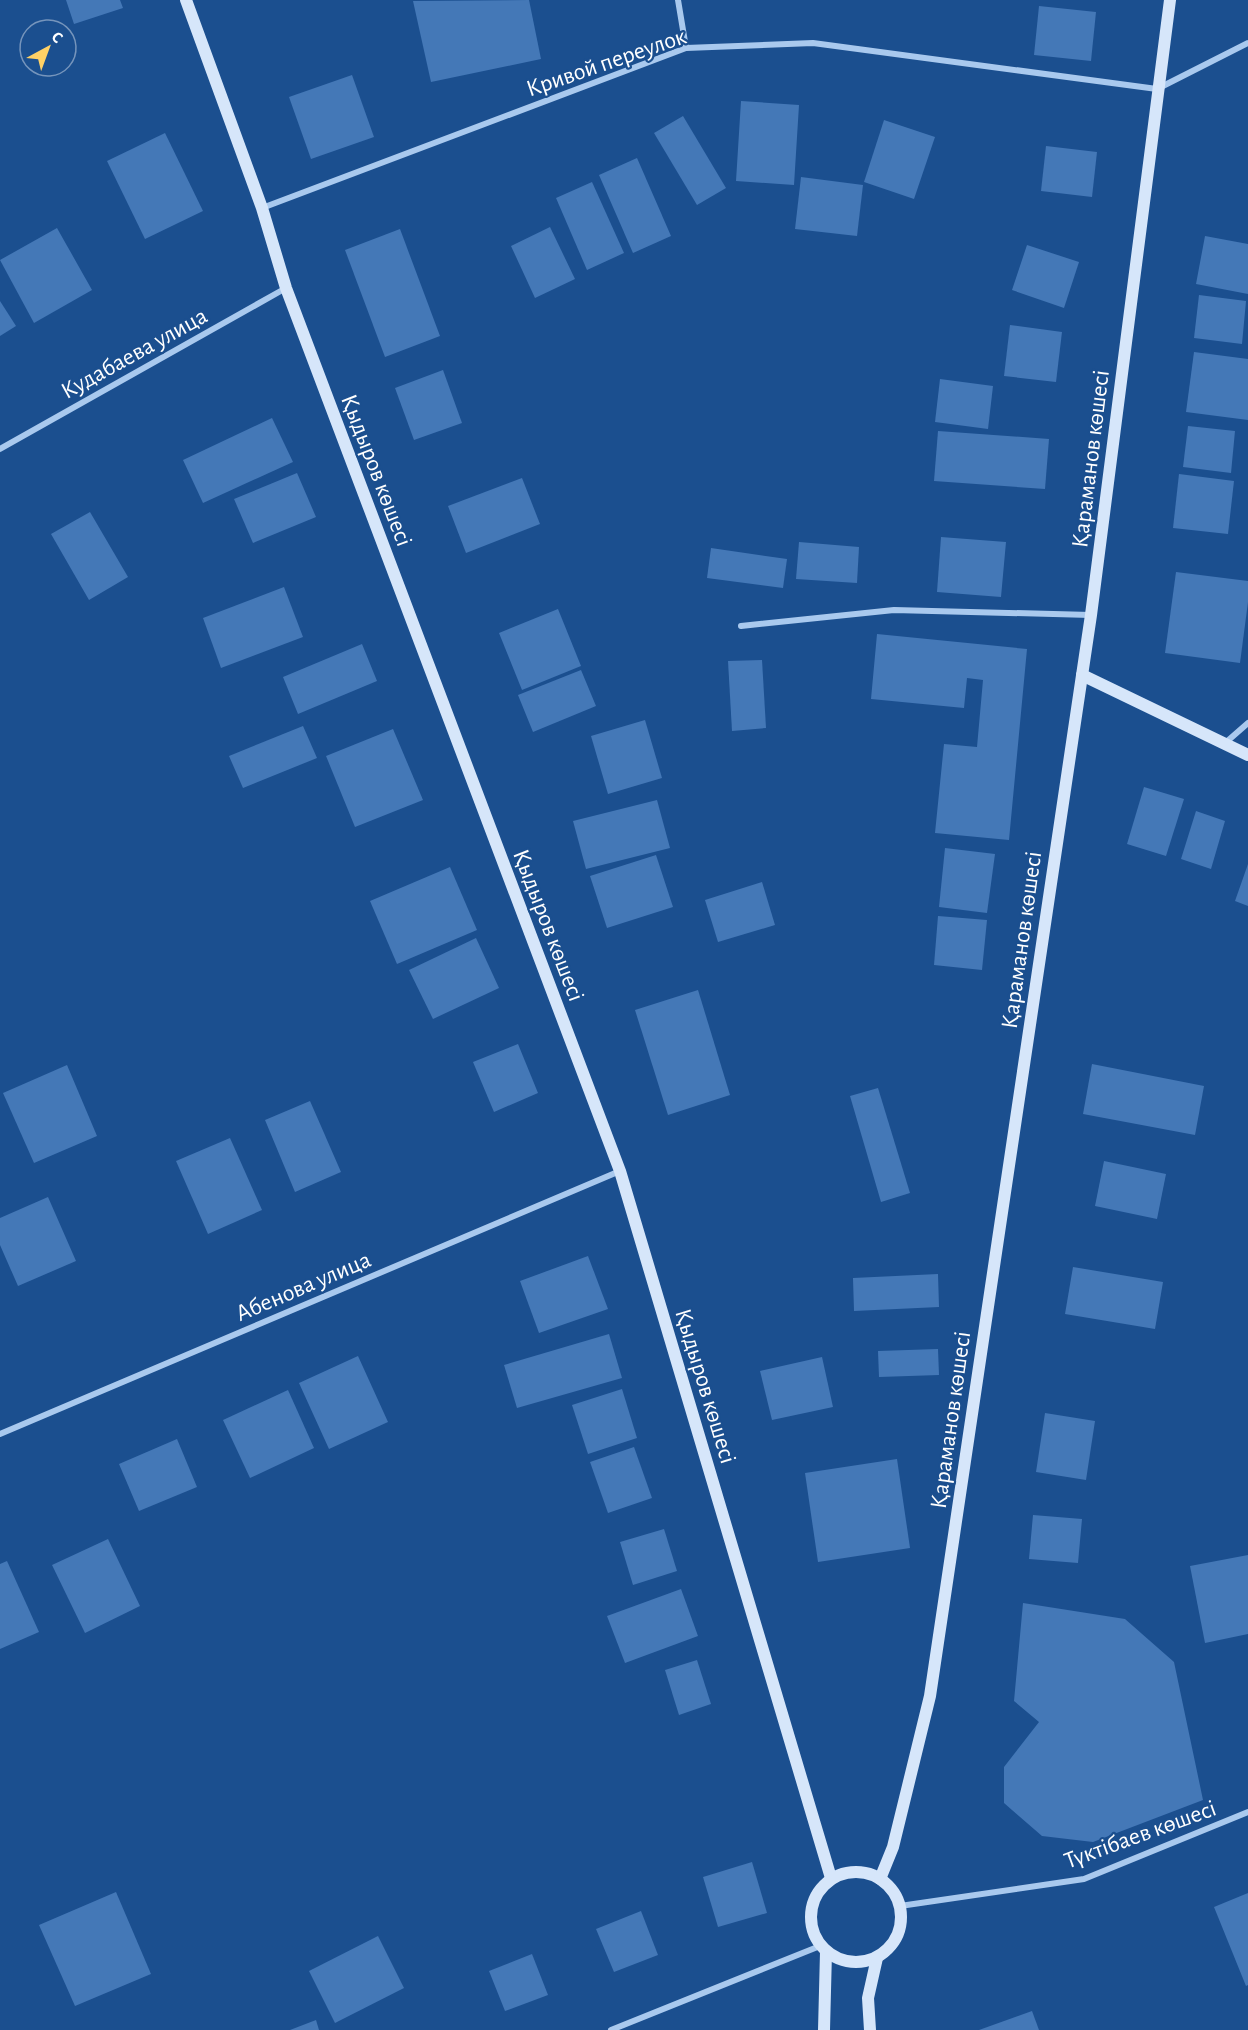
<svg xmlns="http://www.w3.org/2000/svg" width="1248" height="2030" font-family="'Alegreya Sans',sans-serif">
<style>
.building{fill:#4478b7}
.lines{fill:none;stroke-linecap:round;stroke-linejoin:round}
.street{stroke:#a9c9ee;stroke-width:6}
.secondary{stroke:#d6e6fa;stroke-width:12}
.labels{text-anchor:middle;stroke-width:4.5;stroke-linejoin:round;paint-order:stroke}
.street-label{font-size:24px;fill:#fff;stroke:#1b4f8f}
</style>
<rect width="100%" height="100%" fill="#1b4f8f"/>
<g class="building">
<polygon points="66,0 120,0 123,8 74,24"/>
<polygon points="529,0 541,59 431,82 413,1"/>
<polygon points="1039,6 1096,12 1091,61 1034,55"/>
<polygon points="352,75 374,137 311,159 289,97"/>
<polygon points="741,101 799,105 794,185 736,181"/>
<polygon points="683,116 726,188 697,205 654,133"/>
<polygon points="884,120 935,137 914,199 864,182"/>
<polygon points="165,133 203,211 145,239 107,161"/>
<polygon points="1046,146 1097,152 1092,197 1041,191"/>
<polygon points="637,158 671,236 633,253 599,175"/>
<polygon points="801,177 863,185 857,236 795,229"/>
<polygon points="592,182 624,253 587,270 556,198"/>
<polygon points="550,227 575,279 535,298 511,246"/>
<polygon points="57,228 92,290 34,323 0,260"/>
<polygon points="400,229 440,336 385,357 345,250"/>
<polygon points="1205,236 1248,244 1248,294 1196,284"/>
<polygon points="1027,245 1079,262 1064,308 1012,290"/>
<polygon points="1199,295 1246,301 1242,344 1194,338"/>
<polygon points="0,301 16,326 0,336"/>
<polygon points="1010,325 1062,332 1056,382 1004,376"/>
<polygon points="1194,352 1248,359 1248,420 1186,412"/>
<polygon points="443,370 462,423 414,440 395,388"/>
<polygon points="940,379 993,386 988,429 935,422"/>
<polygon points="272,418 293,462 203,503 183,460"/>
<polygon points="1188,426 1235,431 1231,473 1183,467"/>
<polygon points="938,431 1049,439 1045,489 934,481"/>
<polygon points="297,473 316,517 253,543 234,499"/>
<polygon points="1179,474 1234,481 1228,534 1173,528"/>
<polygon points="522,478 540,524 466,553 448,506"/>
<polygon points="90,512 128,577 89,600 51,534"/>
<polygon points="941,537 1006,542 1001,597 937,592"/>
<polygon points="799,542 859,547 857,583 796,579"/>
<polygon points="711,548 787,559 783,588 707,578"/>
<polygon points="1176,572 1248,581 1248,602 1240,663 1165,653"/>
<polygon points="284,587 303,637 221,668 203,618"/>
<polygon points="558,609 581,666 522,690 499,633"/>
<polygon points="877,634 1027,649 1009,840 935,833 944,744 977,747 983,680 967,678 964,708 871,699"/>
<polygon points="362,644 377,681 298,714 283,677"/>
<polygon points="762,660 766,728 732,731 728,661"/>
<polygon points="581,670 596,706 533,732 518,695"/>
<polygon points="645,720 662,778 608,794 591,736"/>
<polygon points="303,726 317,758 243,788 229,756"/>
<polygon points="393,729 423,800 355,827 326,756"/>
<polygon points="1144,787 1184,799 1166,856 1127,844"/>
<polygon points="657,800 670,848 586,869 573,821"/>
<polygon points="1196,811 1225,821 1211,869 1181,859"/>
<polygon points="945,848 995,854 987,913 939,907"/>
<polygon points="656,855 673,907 607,928 590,876"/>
<polygon points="1248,864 1248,906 1235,901"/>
<polygon points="450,867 477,930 397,964 370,901"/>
<polygon points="762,882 775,925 718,942 705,900"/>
<polygon points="938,916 987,920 982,970 934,965"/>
<polygon points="476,938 499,988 433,1019 409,970"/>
<polygon points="698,990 730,1095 668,1115 635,1010"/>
<polygon points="518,1044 538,1093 494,1112 473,1062"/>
<polygon points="1092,1064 1204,1086 1195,1135 1083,1114"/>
<polygon points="67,1065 97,1136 34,1163 3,1093"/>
<polygon points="878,1088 910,1193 881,1202 850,1096"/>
<polygon points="310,1101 341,1172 295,1192 265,1120"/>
<polygon points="230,1138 262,1210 208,1234 176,1161"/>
<polygon points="1104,1161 1166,1174 1157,1219 1095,1206"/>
<polygon points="48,1197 76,1261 18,1286 0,1245 0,1218"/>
<polygon points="588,1256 608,1309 539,1333 520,1281"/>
<polygon points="1073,1267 1163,1282 1155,1329 1065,1314"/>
<polygon points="938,1274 939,1307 854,1311 853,1278"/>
<polygon points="609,1334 622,1378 517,1408 504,1365"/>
<polygon points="938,1349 939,1375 879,1377 878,1351"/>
<polygon points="358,1356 388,1422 329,1449 299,1383"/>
<polygon points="822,1357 833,1407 772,1420 760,1371"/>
<polygon points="622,1389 637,1438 588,1454 572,1405"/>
<polygon points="288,1390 314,1448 250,1478 223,1420"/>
<polygon points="1045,1413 1095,1421 1086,1480 1036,1472"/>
<polygon points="177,1439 197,1487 139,1511 119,1464"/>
<polygon points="634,1447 652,1498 608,1513 590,1462"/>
<polygon points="897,1459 910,1548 818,1562 805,1473"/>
<polygon points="1033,1515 1082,1519 1078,1563 1029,1559"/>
<polygon points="664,1529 677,1571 633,1585 620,1542"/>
<polygon points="108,1539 140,1606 85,1633 52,1565"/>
<polygon points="1248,1555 1248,1634 1205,1643 1190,1566"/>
<polygon points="7,1561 39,1632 0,1649 0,1564"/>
<polygon points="681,1589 698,1636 625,1663 607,1616"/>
<polygon points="1023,1603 1125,1619 1174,1662 1203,1800 1093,1842 1042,1836 1004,1803 1004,1767 1039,1722 1014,1701"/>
<polygon points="697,1660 711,1704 679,1715 665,1670"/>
<polygon points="752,1862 767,1913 718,1927 703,1877"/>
<polygon points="116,1892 151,1974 75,2006 39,1925"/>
<polygon points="1248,1893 1248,1985 1246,1986 1214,1907"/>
<polygon points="641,1911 658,1955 614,1972 596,1929"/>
<polygon points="378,1936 404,1988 335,2023 309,1971"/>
<polygon points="532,1954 548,1995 505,2011 489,1971"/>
<polygon points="1032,2011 1039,2030 979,2030"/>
<polygon points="316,2020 319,2030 290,2030"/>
</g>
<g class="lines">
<g class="street">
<polyline points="678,0 686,48"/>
<polyline points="262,208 686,48 813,43 1157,89 1248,43"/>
<polyline points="0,449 286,288"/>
<polyline points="741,626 894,610 1091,615"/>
<polyline points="1224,744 1248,723"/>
<polyline points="0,1434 620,1171"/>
<polyline points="900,1906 1084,1879 1248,1812"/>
<polyline points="611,2030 820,1946"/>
</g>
<g class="secondary">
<polyline points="186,0 262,208 286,288 620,1171 831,1878"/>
<polyline points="1082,675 1248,755"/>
<circle cx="856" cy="1917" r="45"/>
<polyline points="880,1879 893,1847 930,1696 1091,615 1170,0"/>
<polyline points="824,2030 826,1952"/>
<polyline points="870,2030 868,1998 877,1958"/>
</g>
</g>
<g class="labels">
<g class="street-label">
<text transform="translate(606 62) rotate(-19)" y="8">Кривой переулок</text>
<text transform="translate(134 353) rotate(-29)" y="8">Кудабаева улица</text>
<text transform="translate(1090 459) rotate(-83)" y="8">Қараманов көшесі</text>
<text transform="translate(377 470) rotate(69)" y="8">Қыдыров көшесі</text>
<text transform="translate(549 925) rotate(69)" y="8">Қыдыров көшесі</text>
<text transform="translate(1021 940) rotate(-82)" y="8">Қараманов көшесі</text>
<text transform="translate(303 1286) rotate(-23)" y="8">Абенова улица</text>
<text transform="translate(706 1386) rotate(73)" y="8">Қыдыров көшесі</text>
<text transform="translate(950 1420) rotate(-82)" y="8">Қараманов көшесі</text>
<text transform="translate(1140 1834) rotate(-20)" y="8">Түктібаев көшесі</text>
</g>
</g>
<g transform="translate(48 48) rotate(41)"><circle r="28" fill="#1b4f8f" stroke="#7695bc" stroke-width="1.5"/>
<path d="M0-4.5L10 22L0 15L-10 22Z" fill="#ffd166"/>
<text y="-9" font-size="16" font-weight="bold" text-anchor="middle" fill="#ffffff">С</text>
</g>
</svg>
